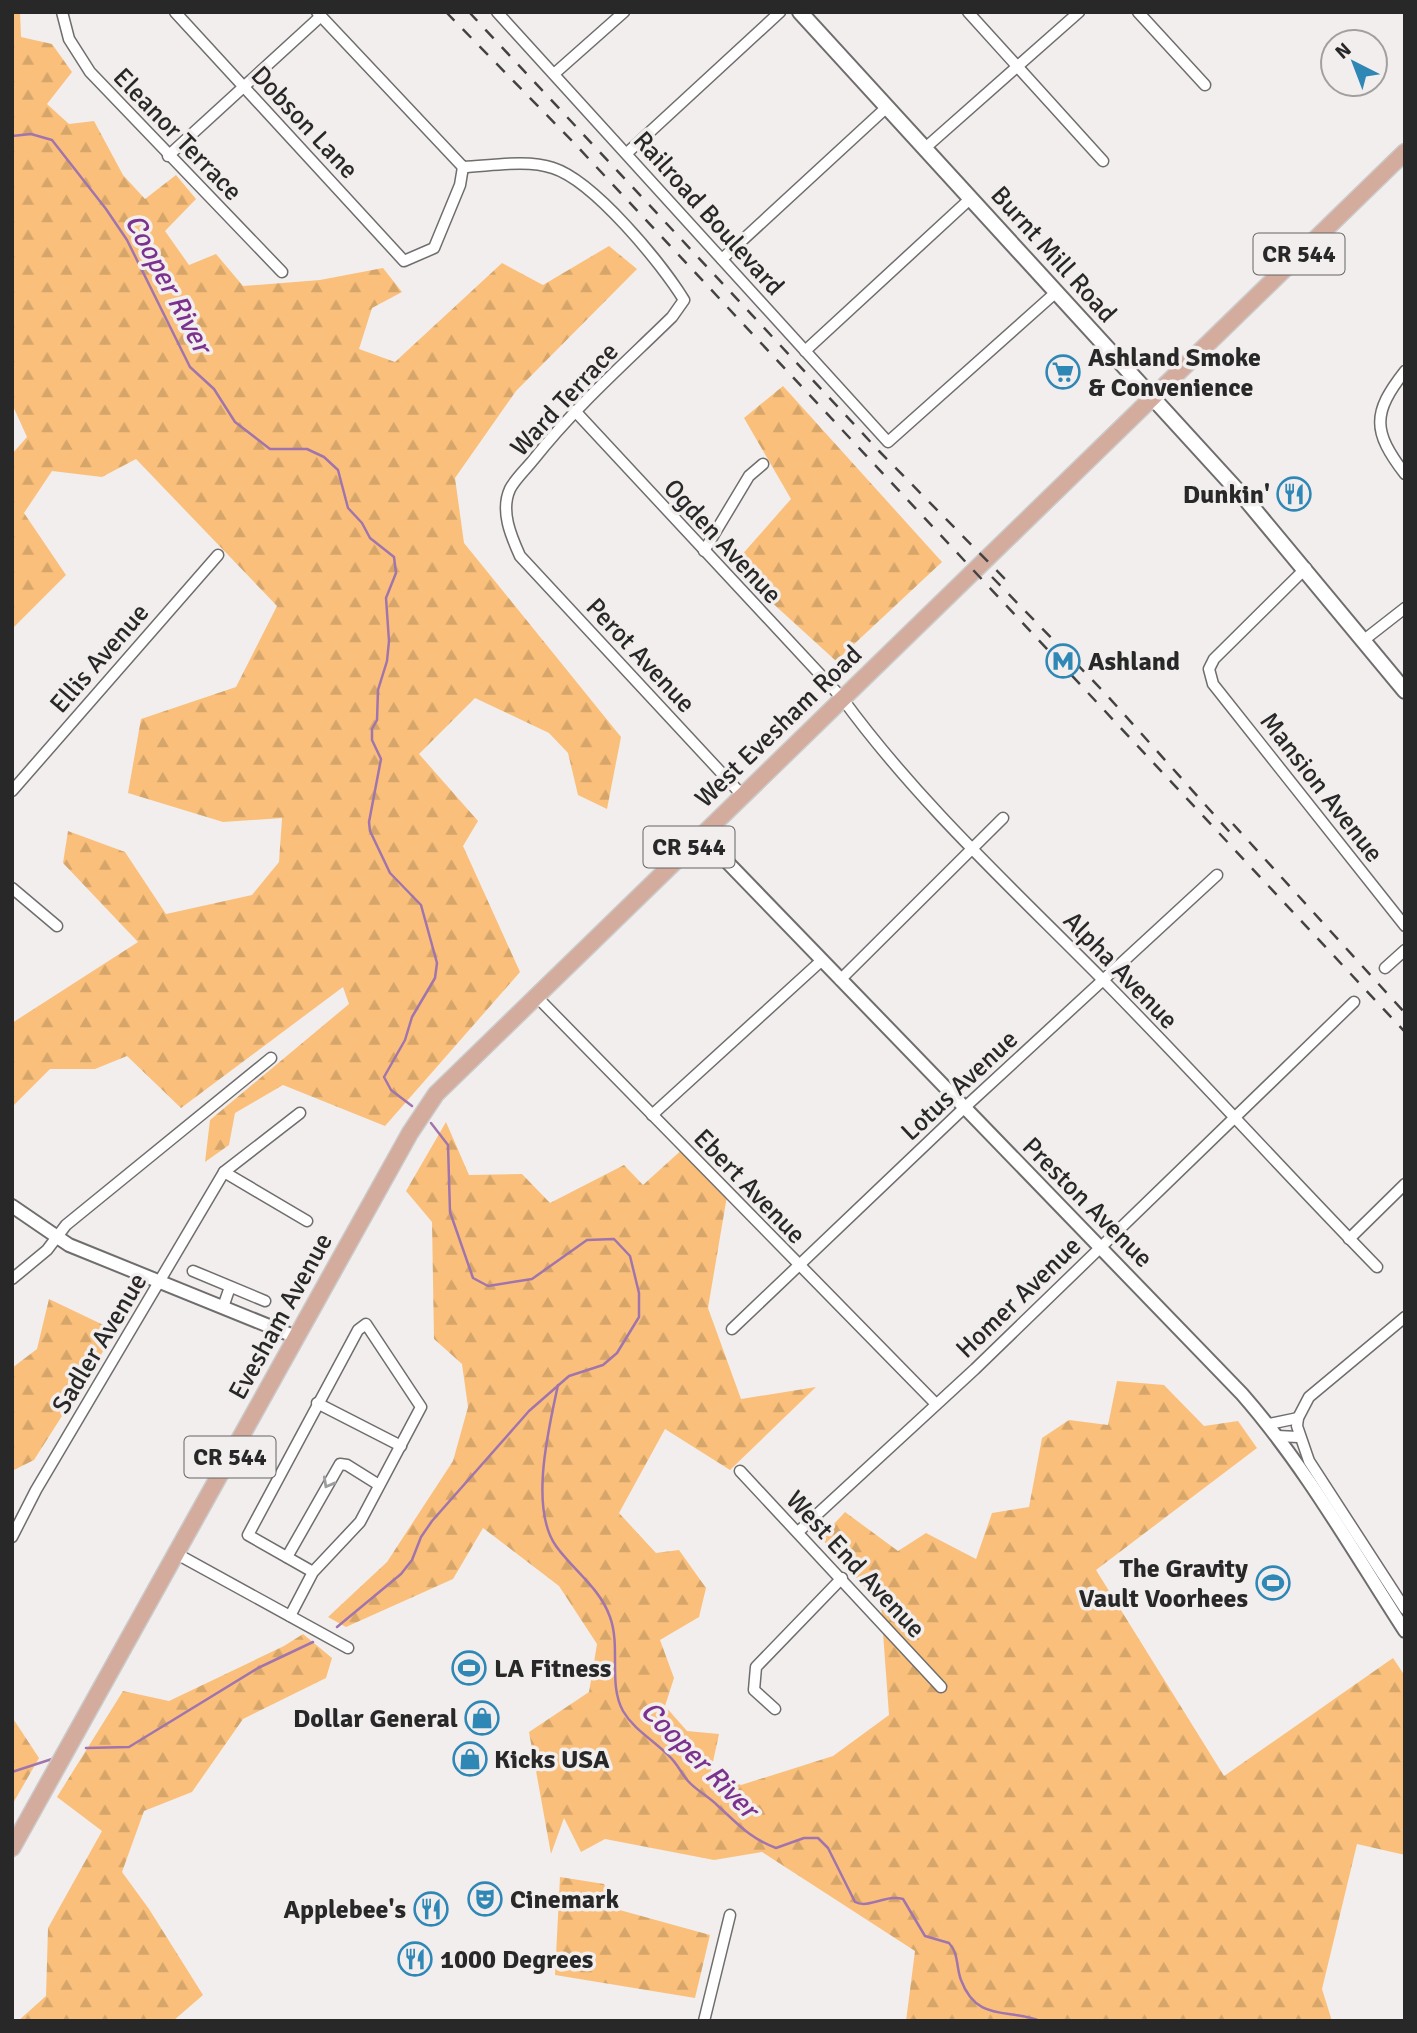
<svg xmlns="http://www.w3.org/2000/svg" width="1417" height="2033" font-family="Signika,sans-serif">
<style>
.forest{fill:url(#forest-firs)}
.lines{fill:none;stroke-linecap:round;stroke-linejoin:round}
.stream{stroke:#a175ac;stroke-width:2.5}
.minor-casing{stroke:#706d6d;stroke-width:13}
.tertiary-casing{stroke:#706d6d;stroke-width:16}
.secondary-casing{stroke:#706d6d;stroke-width:18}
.primary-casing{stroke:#cccbcb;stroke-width:19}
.minor{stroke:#fff;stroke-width:10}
.tertiary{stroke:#fff;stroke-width:12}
.secondary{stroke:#fff;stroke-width:14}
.primary{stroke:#d3ac9d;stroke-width:16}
.rail{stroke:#434242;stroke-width:2.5;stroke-dasharray:12 12;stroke-linecap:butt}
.oneway{stroke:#9f9e9e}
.labels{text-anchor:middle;stroke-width:7;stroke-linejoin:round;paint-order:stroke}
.shield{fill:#f2eeee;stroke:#656363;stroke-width:2}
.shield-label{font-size:24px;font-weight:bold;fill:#292828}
.street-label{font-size:26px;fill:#292828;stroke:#f2eeee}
.poi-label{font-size:26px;font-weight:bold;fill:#292828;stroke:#f2eeee;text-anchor:start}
.water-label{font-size:28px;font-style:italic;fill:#7b328e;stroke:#f2eeee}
</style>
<defs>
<pattern id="forest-firs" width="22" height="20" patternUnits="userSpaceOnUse" patternTransform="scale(1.75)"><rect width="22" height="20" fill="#fac07b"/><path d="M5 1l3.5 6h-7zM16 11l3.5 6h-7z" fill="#d6a56a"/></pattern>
</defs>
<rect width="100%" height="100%" fill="#f2eeee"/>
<g class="forest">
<polygon points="12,12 20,12 21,37 52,44 72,72 47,104 69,124 94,121 123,175 145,199 176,175 196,199 165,231 189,265 216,254 243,286 320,280 383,268 402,292 372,308 359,349 395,362 502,263 543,285 609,246 637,269 516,391 455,478 464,543 621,737 607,809 578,795 568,753 549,733 475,698 419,754 478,821 463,846 520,972 385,1126 283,1085 235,1113 229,1145 205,1162 210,1120 349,1004 343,987 181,1108 127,1056 95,1069 50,1069 12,1107 12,1023 138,942 63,863 68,831 125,852 166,914 252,895 279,862 282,818 223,822 128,793 141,719 236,687 277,606 136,459 102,477 52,471 24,513 66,575 12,629 12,454 27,437 12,404"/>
<polygon points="783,386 942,562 836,661 732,566 791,499 744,418"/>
<polygon points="446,1122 469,1175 522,1174 550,1203 624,1165 643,1185 686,1146 728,1190 708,1308 741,1399 816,1387 730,1470 665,1429 619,1513 656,1553 679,1550 706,1588 699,1617 660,1640 674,1678 665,1706 687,1731 719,1734 711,1771 741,1785 833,1756 889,1715 881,1605 821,1538 845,1512 898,1551 926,1533 976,1559 992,1513 1029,1507 1042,1438 1069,1420 1108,1425 1117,1381 1164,1385 1204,1426 1238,1421 1257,1448 1096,1570 1224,1776 1393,1658 1405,1676 1405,1855 1357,1844 1322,1989 1332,2021 906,2021 915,1951 762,1852 714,1860 605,1839 581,1852 564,1818 551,1854 529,1732 589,1692 597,1644 559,1586 483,1528 453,1579 346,1627 328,1617 387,1562 453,1461 468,1407 462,1364 434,1339 432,1222 406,1191"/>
<polygon points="49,1299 116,1331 34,1460 14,1470 12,1368 37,1349"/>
<polygon points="303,1634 332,1658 326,1678 243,1719 192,1792 144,1811 122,1872 149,1909 203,1995 173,2021 18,2021 46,1996 48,1928 102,1831 57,1797 123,1691 169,1701 284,1646"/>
<polygon points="12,1717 39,1758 12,1805"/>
<polygon points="560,1877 604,1884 616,1909 710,1935 695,1998 555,1975"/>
</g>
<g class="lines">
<g class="stream">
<polyline points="12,136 31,134 52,140 106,209 127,240 190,367 214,389 235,422 270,449 307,449 324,457 338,470 348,508 362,523 370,538 394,557 396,573 386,598 389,641 387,661 378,690 377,720 372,729 372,740 381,759 369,822 370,831 390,873 421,905 437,963 435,978 412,1017 405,1040 384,1077 391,1090 412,1106"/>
<path d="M 558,1385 C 549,1427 529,1508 556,1546 C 573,1570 600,1588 610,1617 C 621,1647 608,1684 623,1711 C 634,1730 655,1741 669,1756 C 677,1763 681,1773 688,1781 C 697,1791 708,1796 717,1805 C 737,1823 749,1838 776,1848 L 804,1838 L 818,1838 L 828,1848 L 855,1902 C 869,1909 886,1894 903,1899 L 925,1936 L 949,1943 C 959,1954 956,1967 961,1980 C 977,2023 1009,2008 1040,2021"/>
<polyline points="337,1627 401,1574 412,1560 421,1537 432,1521 529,1411 569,1376 603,1365 617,1353 639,1317 639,1293 630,1256 614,1239 587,1240 532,1279 488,1286 473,1278 450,1212 448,1145 431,1123"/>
<polyline points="86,1748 129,1747 258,1668 313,1642"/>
<polyline points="12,1772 52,1759"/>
</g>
<defs>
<g id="minor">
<polyline points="62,12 69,39 90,72 282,272"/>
<polyline points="175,12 404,261 434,248 460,185 463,167"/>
<path d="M 317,12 L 463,167 C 490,166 527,159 553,168 C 594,181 662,264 684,300 L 672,317 C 625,363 575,407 534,459 C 527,468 515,479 510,489 C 500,511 511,536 520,556 L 742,795"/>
<polyline points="497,12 888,442 1054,294"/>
<polyline points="968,12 1103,161"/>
<polyline points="1138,12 1205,85"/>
<polyline points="554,74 624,12"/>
<polyline points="924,149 1079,12"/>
<polyline points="627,153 780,12"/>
<polyline points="168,156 321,16"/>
<polyline points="722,259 887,107"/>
<polyline points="805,351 971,198"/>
<path d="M 1405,371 C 1372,413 1372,431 1405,474"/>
<path d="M 575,411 L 842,698 C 917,801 1012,888 1102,979 C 1195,1073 1284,1172 1377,1267"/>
<polyline points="704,551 749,476 763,464"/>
<polyline points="1306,568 1214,659 1209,669 1213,684 1405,926"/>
<polyline points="1364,640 1405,608"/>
<polyline points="12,791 218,555"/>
<polyline points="12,888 57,926"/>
<polyline points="1385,968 1405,950"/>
<polyline points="840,980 1003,818"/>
<polyline points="536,996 935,1403"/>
<polyline points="652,1115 821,961"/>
<polyline points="224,1172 307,1221"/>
<polyline points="1349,1239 1405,1184"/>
<polyline points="193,1271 265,1301"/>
<polyline points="12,1279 47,1250 66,1225 271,1058"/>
<polyline points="223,1307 230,1287"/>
<polyline points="1405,1317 1309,1397 1298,1418 1297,1426 1309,1461 1405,1609"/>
<polyline points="732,1329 963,1109 1217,875"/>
<polyline points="317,1403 401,1446"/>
<polyline points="1269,1424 1298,1418"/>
<polyline points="1277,1436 1298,1437"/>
<polyline points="740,1471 941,1687"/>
<polyline points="798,1532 975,1369 1354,1002"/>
<polyline points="12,1537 36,1490 224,1172 300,1113"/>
<polyline points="177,1554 348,1648"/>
<polyline points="287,1557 340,1464 347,1465 379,1485"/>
<polyline points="290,1616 313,1572 360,1522 421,1407 366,1324 358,1330 248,1535 313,1572"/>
<polyline points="775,1709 754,1690 756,1667 842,1578"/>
<polyline points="704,2021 730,1915"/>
</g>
<g id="tertiary">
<path d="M 701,835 L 1242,1394 C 1305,1466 1353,1551 1405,1631"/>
<polyline points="12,1206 69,1245 296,1337"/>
</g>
<polyline id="secondary" points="800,12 1248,502 1405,691"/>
<polyline id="primary" points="12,1848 410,1133 436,1094 1405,152"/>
</defs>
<use href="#minor" class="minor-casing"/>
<use href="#tertiary" class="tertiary-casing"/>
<use href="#secondary" class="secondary-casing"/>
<use href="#primary" class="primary-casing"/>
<use href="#minor" class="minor"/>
<use href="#tertiary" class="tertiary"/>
<use href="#secondary" class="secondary"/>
<use href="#primary" class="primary"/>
<g class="rail">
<polyline points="446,12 574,143 1405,1032"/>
<polyline points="469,12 879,451 1007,581"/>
<polyline points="992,577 1104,692 1235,838"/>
<polyline points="1233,824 1405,1013"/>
</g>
</g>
<defs><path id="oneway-chevron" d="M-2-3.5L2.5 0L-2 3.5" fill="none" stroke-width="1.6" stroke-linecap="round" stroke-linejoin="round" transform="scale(1.75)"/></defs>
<use class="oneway" href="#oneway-chevron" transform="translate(328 1483) rotate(119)"/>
<defs>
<symbol id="supermarket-ring" viewBox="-11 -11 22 22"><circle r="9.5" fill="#f2eeee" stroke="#2e87b5" stroke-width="1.5"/><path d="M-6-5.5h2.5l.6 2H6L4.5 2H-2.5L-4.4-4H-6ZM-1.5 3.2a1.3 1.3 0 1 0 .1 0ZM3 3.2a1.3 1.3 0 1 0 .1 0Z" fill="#2e87b5"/></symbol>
<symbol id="restaurant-ring" viewBox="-11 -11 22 22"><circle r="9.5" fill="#f2eeee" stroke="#2e87b5" stroke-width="1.5"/><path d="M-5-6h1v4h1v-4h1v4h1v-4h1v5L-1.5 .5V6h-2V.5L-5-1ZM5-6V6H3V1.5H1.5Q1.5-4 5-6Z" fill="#2e87b5"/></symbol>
<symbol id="metro-ring" viewBox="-11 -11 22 22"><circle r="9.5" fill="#f2eeee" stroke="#2e87b5" stroke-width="1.5"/><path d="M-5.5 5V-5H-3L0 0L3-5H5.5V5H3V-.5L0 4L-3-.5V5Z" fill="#2e87b5"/></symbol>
<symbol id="stadium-ring" viewBox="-11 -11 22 22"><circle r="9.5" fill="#f2eeee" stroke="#2e87b5" stroke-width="1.5"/><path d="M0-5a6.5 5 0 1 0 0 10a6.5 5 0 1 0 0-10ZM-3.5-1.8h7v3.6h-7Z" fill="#2e87b5"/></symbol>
<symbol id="shop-ring" viewBox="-11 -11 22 22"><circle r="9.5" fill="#f2eeee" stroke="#2e87b5" stroke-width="1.5"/><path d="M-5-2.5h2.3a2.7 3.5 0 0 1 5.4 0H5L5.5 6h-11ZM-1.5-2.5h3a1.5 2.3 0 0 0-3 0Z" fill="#2e87b5"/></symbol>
<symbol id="theatre-ring" viewBox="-11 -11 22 22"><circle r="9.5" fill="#f2eeee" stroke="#2e87b5" stroke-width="1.5"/><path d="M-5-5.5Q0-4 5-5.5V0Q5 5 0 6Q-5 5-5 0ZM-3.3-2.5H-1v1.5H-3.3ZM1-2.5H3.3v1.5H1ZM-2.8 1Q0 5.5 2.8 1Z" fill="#2e87b5"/></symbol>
</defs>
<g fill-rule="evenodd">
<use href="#supermarket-ring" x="1044" y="353" width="38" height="38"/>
<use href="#restaurant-ring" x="1275" y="475" width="38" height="38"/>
<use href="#metro-ring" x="1044" y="642" width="38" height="38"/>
<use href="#stadium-ring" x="1254" y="1564" width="38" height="38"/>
<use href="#stadium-ring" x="450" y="1649" width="38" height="38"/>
<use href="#shop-ring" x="463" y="1699" width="38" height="38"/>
<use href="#shop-ring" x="451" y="1740" width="38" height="38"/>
<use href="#theatre-ring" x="466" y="1880" width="38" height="38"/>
<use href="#restaurant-ring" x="412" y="1890" width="38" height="38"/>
<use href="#restaurant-ring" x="396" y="1940" width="38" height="38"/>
</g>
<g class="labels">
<g class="shield">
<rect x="1253.5" y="233.5" width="91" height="41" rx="5"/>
<rect x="643.5" y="826.5" width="91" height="41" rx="5"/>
<rect x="184.5" y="1436.5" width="91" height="41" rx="5"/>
</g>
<g class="shield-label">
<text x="1299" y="262">CR 544</text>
<text x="689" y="855">CR 544</text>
<text x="230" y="1465">CR 544</text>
</g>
<g class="street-label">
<text transform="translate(305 122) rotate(47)" y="9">Dobson Lane</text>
<text transform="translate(178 134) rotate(46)" y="9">Eleanor Terrace</text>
<text transform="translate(709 213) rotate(48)" y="9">Railroad Boulevard</text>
<text transform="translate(1054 254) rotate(48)" y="9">Burnt Mill Road</text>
<text transform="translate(564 399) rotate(-47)" y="9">Ward Terrace</text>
<text transform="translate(723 541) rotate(47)" y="9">Ogden Avenue</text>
<text transform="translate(641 655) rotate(47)" y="9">Perot Avenue</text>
<text transform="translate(99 658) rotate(-49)" y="9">Ellis Avenue</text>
<text transform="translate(778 726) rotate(-44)" y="9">West Evesham Road</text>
<text transform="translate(1322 787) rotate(52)" y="9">Mansion Avenue</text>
<text transform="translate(1121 970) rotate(46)" y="9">Alpha Avenue</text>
<text transform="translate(959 1085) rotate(-43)" y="9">Lotus Avenue</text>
<text transform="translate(750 1186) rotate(46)" y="9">Ebert Avenue</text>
<text transform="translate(1088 1202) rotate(45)" y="9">Preston Avenue</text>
<text transform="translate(1018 1297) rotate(-44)" y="9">Homer Avenue</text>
<text transform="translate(280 1316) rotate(-61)" y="9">Evesham Avenue</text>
<text transform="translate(99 1343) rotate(-59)" y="9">Sadler Avenue</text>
<text transform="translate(856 1564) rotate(47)" y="9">West End Avenue</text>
</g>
<g class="poi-label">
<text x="1088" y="366">Ashland Smoke<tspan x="1088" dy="30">&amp; Convenience</tspan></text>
<text x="1270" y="503" text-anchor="end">Dunkin'</text>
<text x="1088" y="670">Ashland</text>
<text x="1248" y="1577" text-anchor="end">The Gravity<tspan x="1248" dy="30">Vault Voorhees</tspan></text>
<text x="494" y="1677">LA Fitness</text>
<text x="458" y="1727" text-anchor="end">Dollar General</text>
<text x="494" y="1768">Kicks USA</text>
<text x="510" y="1908">Cinemark</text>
<text x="406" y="1918" text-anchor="end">Applebee's</text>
<text x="440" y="1968">1000 Degrees</text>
</g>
<g class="water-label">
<text transform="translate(169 283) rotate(62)" y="10">Cooper River</text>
<text transform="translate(700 1759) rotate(45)" y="10">Cooper River</text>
</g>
</g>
<rect width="1417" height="2033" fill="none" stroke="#292828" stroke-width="28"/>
<g transform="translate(1354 63) rotate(318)"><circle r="33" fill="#f2eeee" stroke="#a29f9f" stroke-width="2"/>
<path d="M0-5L12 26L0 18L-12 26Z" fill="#2e87b5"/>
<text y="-10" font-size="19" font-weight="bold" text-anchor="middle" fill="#292828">N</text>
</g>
</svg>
